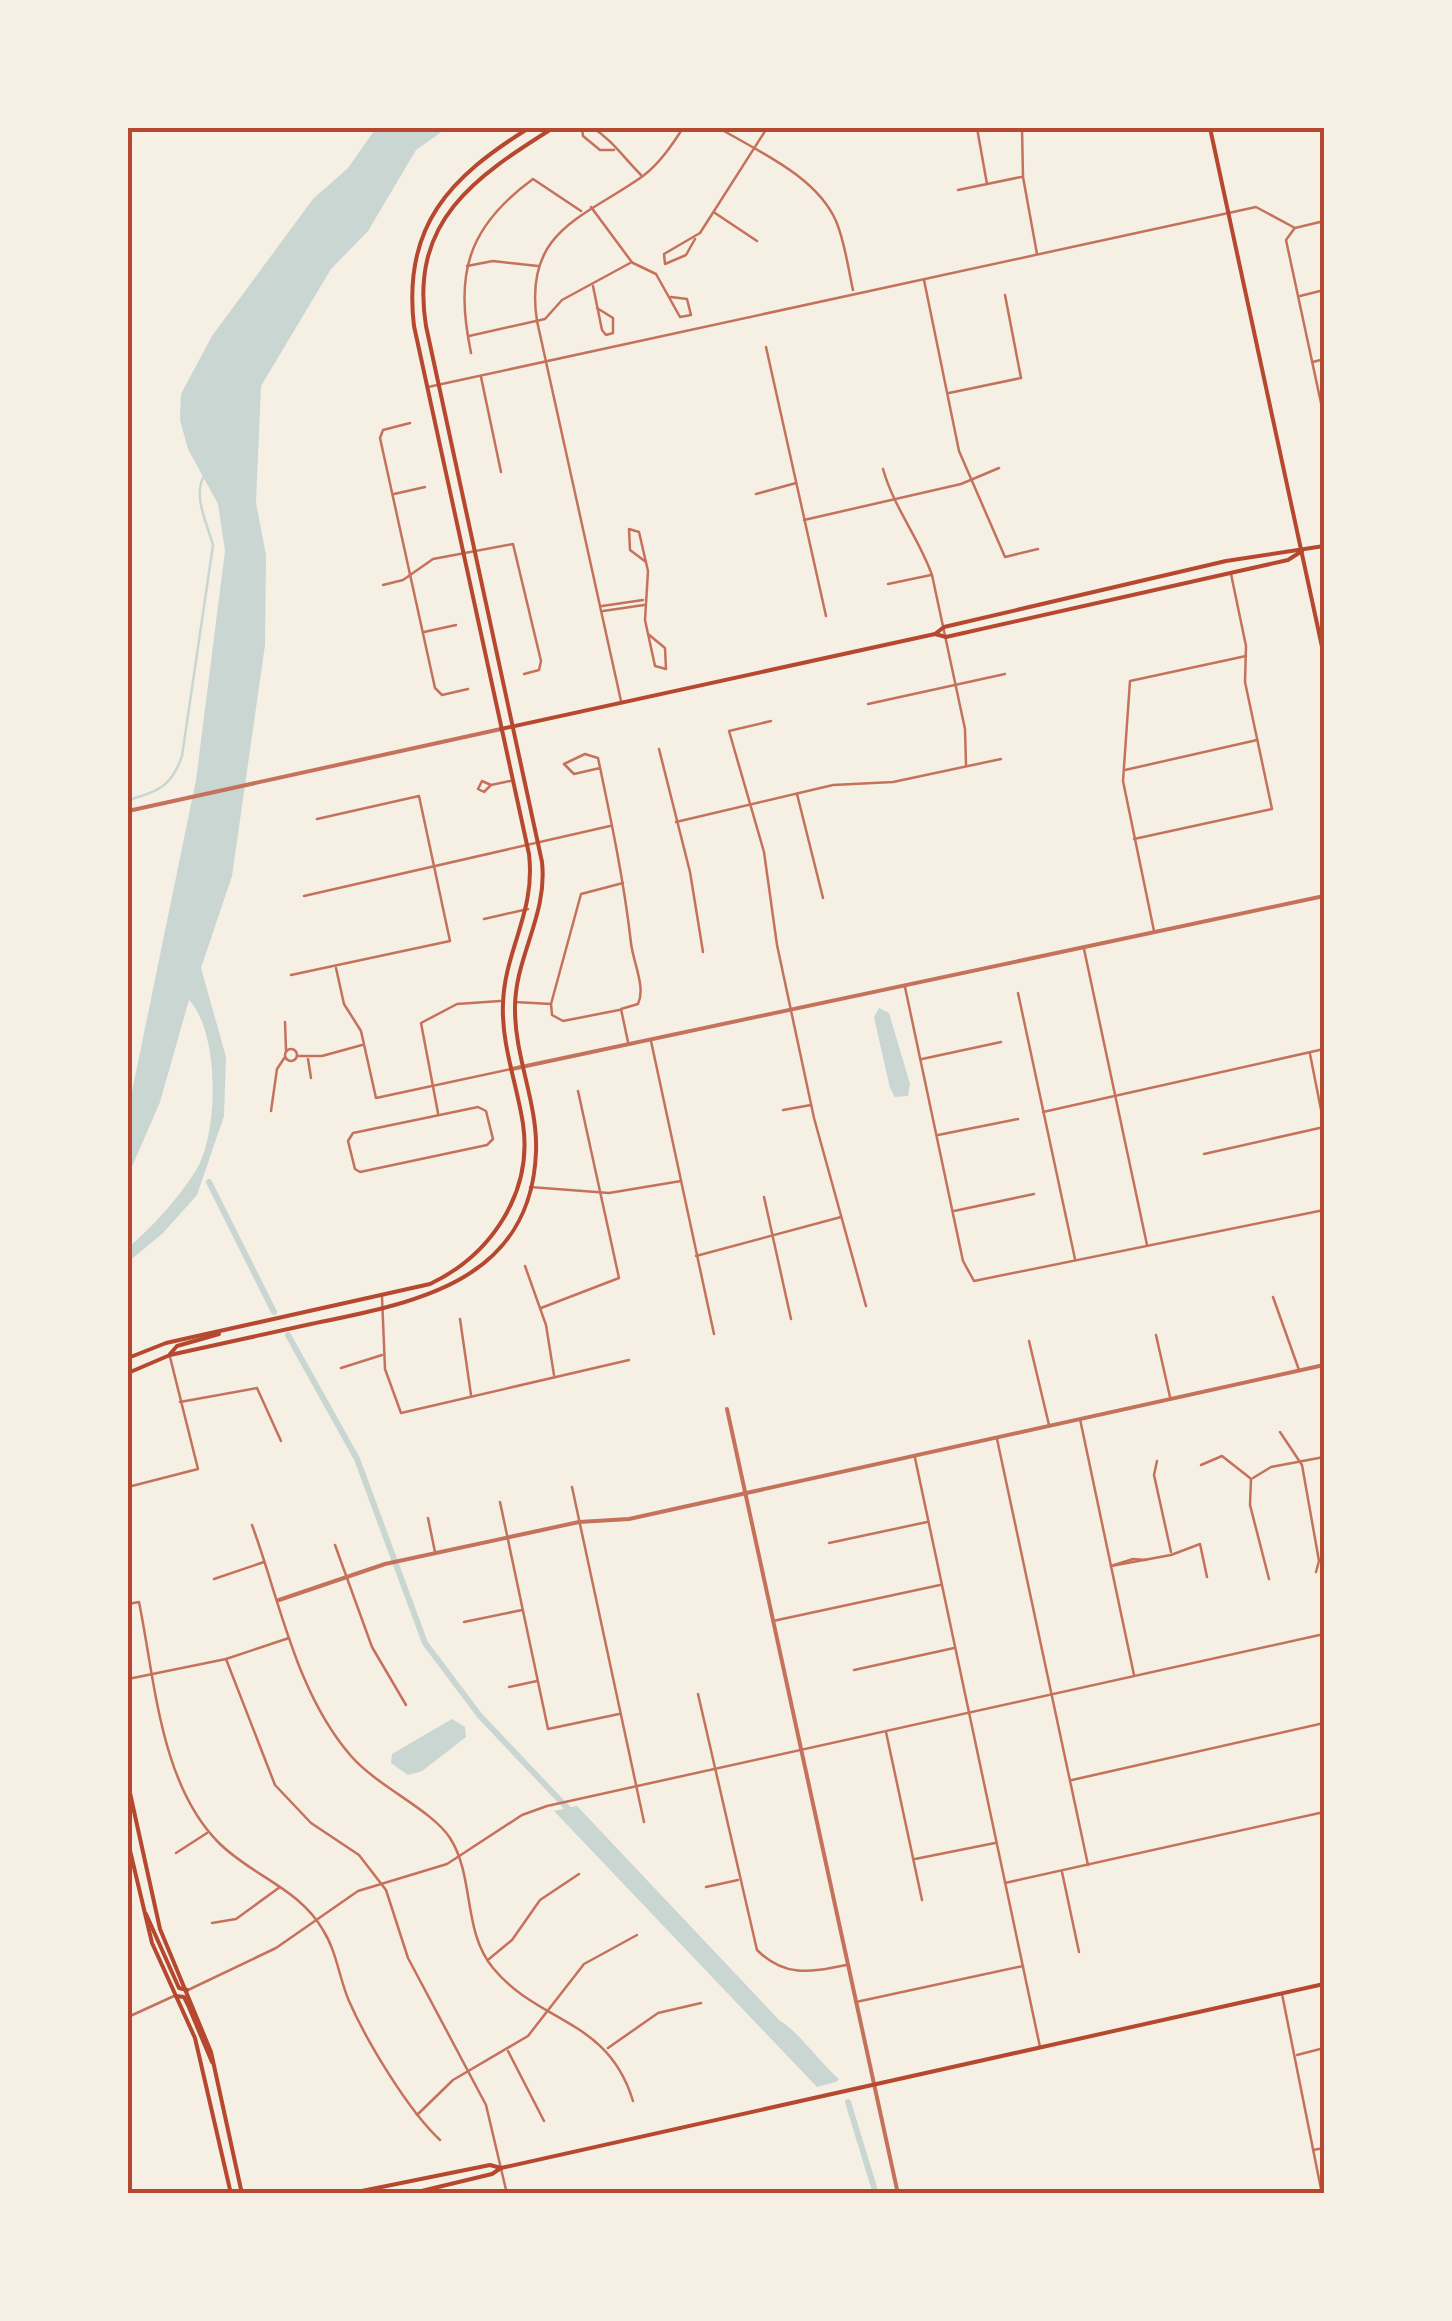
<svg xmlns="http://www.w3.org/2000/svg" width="1452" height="2321" font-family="'Fira Sans',sans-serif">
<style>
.water{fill:#c9d6d2}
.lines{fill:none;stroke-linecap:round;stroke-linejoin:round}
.stream{stroke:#c9d6d2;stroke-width:2.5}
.canal{stroke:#c9d6d2;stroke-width:6}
.minor{stroke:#c5725c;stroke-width:2.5}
.tertiary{stroke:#c5725c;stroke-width:4}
.secondary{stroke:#b5482f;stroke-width:4}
.primary{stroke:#b5482f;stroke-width:4}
.neatline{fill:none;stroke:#b5482f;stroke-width:4}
</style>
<rect width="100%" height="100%" fill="#f6efe4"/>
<g class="water">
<path d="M 376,128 L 447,128 L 416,150 L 368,231 L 331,269 L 261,386 L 256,503 L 266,555 L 265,645 L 232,876 L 201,968 L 226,1057 L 224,1116 L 197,1195 L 163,1233 L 128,1262 L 128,1248 C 154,1225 176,1201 195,1172 C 219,1136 220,1032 189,1000 L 160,1102 L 128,1176 L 128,1111 L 196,780 L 225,551 L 218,504 L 188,449 L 180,420 L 181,394 L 212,336 L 313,199 L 348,168 Z"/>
<polygon points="879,1008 889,1013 910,1084 908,1096 895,1097 890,1088 874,1017"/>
<polygon points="452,1719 465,1727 466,1737 422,1771 408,1775 391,1763 392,1754"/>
<path d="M 577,1806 L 780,2021 C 796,2029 821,2064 839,2079 L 836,2082 L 817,2087 L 554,1811 Z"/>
</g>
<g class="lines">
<path class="stream" d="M 128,800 C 158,792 172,786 182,756 L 213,545 C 207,523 191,493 206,473"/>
<g class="canal">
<polyline points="209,1182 274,1312"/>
<polyline points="288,1335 357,1459 425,1643 480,1716 572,1813"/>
<polyline points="848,2102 876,2194"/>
</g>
<g class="minor">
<polyline points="582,128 583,136 600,150 614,150"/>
<path d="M 593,128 C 612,140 624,158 641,175"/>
<path d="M 719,128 C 759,152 816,176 836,221 C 845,242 848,268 853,290"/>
<polyline points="977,128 987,184"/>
<polyline points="1022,128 1023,177 1037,254"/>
<polyline points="958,190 1021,177"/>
<polyline points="591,207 631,261"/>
<polyline points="715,213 757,241"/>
<polyline points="1294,229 1286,240 1324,417"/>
<polyline points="695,239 686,255 665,264 664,254 700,233 767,128"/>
<polyline points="633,263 656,274 680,317 691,315 687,299 671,297"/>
<polyline points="467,266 493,261 538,266"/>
<polyline points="924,280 959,451 1005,557 1038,549"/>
<polyline points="593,286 602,330 606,335 613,333 613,318 597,308"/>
<polyline points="1300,296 1324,290"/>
<polyline points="469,336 545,319 562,300 632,262"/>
<polyline points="766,347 826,616"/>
<path d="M 471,353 C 455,275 466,228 533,179 L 581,211"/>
<polyline points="1313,362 1324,359"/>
<polyline points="481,377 501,472"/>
<polyline points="428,387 1256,207 1295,228 1324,221"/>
<polyline points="949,393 1021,378 1005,295"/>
<polyline points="410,423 383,430 380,438 435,688 442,695 468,689"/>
<path d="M 883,469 C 894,508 919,538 932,575 L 965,729 L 966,765"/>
<polyline points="394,494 425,487"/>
<polyline points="756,494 796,483"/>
<polyline points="804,520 961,484 999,468"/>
<polyline points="646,562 630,550 629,529 639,532 648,571 645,620 655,666 666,669 665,648 648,634"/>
<polyline points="888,584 931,575"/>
<polyline points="383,585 403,580 433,559 513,544 541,661 539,670 524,674"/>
<polyline points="602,606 643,600"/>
<polyline points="603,611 644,605"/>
<polyline points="424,632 456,625"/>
<path d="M 621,701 L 537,321 C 523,230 584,218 643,176 C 660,163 672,145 683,128"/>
<polyline points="868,704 1005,674"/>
<polyline points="771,721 729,731 764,852 777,945 814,1118 866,1306"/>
<polyline points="659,749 690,872 703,952"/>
<path d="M 600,768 L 574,774 L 564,764 L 585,754 L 598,758 C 611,820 624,881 631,943 C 633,962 646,987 638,1004 L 621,1009 L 628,1042"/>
<polyline points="1125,770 1257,740"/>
<polyline points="491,785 484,792 478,789 482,781 491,785 510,781"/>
<polyline points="797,794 823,898"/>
<polyline points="676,822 833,785 893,782 1001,759"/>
<polyline points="1134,839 1272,809 1245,682 1246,646 1231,574"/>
<polyline points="304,896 610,826"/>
<polyline points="484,919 528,909"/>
<polyline points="1154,931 1123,781 1130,681 1246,656"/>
<polyline points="1084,949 1147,1245"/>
<polyline points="336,968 344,1004 361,1031 376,1098 511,1069"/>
<polyline points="291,975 450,941 419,796 317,819"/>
<polyline points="905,987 963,1261 974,1281 1324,1210"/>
<polyline points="1018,993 1075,1259"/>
<polyline points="515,1002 551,1004 552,1015 563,1021 619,1010"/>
<polyline points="551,1004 581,894 623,883"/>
<polyline points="285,1022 286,1050"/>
<polyline points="651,1041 714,1334"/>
<circle cx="291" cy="1055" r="6"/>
<polyline points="1310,1054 1324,1125"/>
<polyline points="297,1056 322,1056 362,1045"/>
<polyline points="308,1059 311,1078"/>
<polyline points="922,1059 1001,1042"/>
<polygon points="478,1107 486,1111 493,1139 487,1145 360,1172 355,1169 348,1141 353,1133"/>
<polyline points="783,1110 811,1105"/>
<polyline points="271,1111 277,1069 285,1057"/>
<polyline points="1043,1112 1324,1049"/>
<polyline points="438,1113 421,1023 457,1004 500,1001"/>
<polyline points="938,1135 1018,1119"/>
<polyline points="1204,1154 1324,1127"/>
<polyline points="530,1187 609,1193 681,1181"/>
<polyline points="764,1197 791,1319"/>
<polyline points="954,1211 1034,1194"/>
<polyline points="696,1256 841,1217"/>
<polyline points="525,1266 546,1325 554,1375"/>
<polyline points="382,1297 385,1369 401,1413 629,1360"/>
<polyline points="1273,1297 1299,1370"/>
<polyline points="541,1308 619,1278 578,1091"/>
<polyline points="460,1319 471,1395"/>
<polyline points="1156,1335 1170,1397"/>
<polyline points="1029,1341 1049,1425"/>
<polyline points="341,1368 382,1355"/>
<polyline points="180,1402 257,1388 281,1441"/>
<polyline points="1080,1419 1134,1675"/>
<polyline points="1280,1432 1302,1465 1319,1561 1316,1572"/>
<polyline points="997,1439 1088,1865"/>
<polyline points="915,1458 1040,2047"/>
<polyline points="1157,1461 1154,1475 1171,1552"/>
<polyline points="1201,1465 1222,1456 1250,1478"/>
<polyline points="1253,1478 1271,1467 1324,1457"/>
<polyline points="1251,1479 1250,1505 1269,1579"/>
<polyline points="128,1487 198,1469 170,1357"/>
<polyline points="572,1487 644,1822"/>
<polyline points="500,1502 548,1729 619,1714"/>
<polyline points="428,1518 435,1552"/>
<path d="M 252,1525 C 280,1601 296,1693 351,1756 C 378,1787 432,1810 450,1838 C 475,1877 462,1930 493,1968 C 539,2024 608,2018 633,2101"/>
<polyline points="829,1543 927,1522"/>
<polyline points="335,1545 372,1647 406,1705"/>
<polyline points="1111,1566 1171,1555 1200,1544 1207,1577"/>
<polyline points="1111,1566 1133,1559 1146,1560"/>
<polyline points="214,1579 264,1562"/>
<path d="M 128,1604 L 139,1602 C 155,1680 160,1784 219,1843 C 252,1876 299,1888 323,1930 C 337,1952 339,1978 349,2001 C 367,2042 408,2110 440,2140"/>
<polyline points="773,1621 940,1585"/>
<polyline points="464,1622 522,1610"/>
<polyline points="226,1659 275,1785 311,1823 359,1855 386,1890 408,1958 486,2105 507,2194"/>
<polyline points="854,1670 954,1648"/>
<polyline points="128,1679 226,1659 289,1638"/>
<polyline points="509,1687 537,1681"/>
<path d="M 698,1694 L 757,1950 C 785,1978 811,1972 846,1965"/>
<polyline points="886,1732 922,1900"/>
<polyline points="1072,1780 1324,1723"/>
<polyline points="176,1853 207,1833"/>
<polyline points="915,1859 995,1843"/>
<polyline points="1062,1872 1079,1952"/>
<polyline points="1005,1883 1324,1812"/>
<polyline points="706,1887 738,1880"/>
<polyline points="212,1923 236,1919 280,1887"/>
<polyline points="489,1959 512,1940 540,1900 579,1874"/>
<polyline points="188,1990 276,1948 358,1891 447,1864 522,1815 547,1806 1324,1634"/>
<polyline points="1282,1994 1322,2194"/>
<polyline points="856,2002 1023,1966"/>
<polyline points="128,2017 174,1996"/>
<polyline points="608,2048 658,2013 701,2003"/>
<polyline points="508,2051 544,2121"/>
<polyline points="1297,2055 1324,2048"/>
<polyline points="417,2115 453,2080 528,2036 584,1964 637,1935"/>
<polyline points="1313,2150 1324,2148"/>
</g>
<g class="tertiary">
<polyline points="128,811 501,729"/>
<polyline points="512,1069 1324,896"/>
<polyline points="727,1409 898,2194"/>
<polyline points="279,1600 385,1564 579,1522 629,1519 1324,1365"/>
</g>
<g class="secondary">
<polyline points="1210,128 1324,656"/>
<polyline points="935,634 944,627 1226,561 1324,546"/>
<polyline points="501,729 935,634 946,637 1288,560 1302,551"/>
<polyline points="170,1354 177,1346 219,1334"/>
<path d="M 128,1358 L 166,1343 L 430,1284 C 491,1255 533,1193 523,1124 C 517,1084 501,1044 503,1003 C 505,949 536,912 529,854 L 414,326 C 402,226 450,177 529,128"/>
<path d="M 128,1373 L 170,1355 C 217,1345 264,1334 311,1324 C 413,1303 531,1283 536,1152 C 538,1104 515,1058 515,1010 C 514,958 548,916 542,862 L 426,326 C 409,221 475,177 553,128"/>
<polyline points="128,1784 160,1929 211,2052 242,2194"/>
<polyline points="128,1842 152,1943 195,2038 231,2194"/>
<polyline points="146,1914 179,1988 187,1990"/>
<polyline points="176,1996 184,1997 188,2005 212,2062"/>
</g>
<g class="primary">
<polyline points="347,2194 490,2165 501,2168"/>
<polyline points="409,2194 492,2174 501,2168 1324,1984"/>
</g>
</g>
<rect width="1452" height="2321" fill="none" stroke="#f6efe4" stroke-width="260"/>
<rect x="130" y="130" width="1192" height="2061" class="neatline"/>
</svg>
